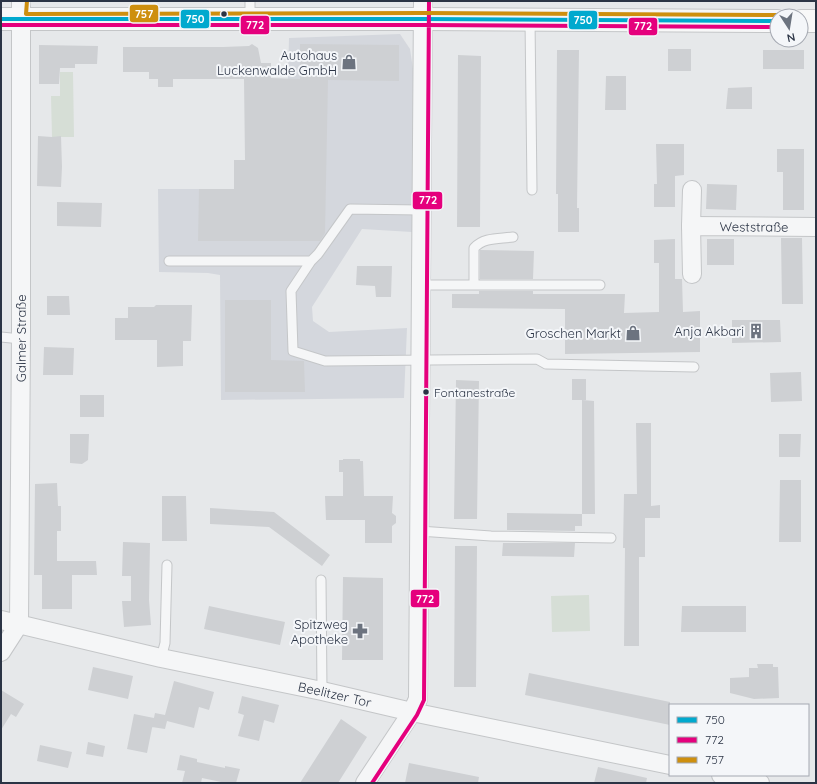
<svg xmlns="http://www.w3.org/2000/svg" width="817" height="784" font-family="Quicksand,sans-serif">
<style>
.built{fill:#d4d7dd}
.green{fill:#d6ded6}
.building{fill:#ced0d3}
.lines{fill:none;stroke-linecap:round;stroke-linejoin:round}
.lane-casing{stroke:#c4c6c8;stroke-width:11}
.street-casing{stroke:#c4c6c8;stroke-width:20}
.secondary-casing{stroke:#c4c6c8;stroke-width:24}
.lane{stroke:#f5f6f7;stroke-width:9}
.street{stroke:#f5f6f7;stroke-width:18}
.secondary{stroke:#f8f8f8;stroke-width:22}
.bus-1-casing{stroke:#f4f6f9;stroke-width:7}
.bus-2-casing{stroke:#f4f6f9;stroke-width:7}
.bus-3-casing{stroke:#f4f6f9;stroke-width:7}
.bus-1{stroke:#00a9ce;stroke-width:4}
.bus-2{stroke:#e5007d;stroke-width:4}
.bus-3{stroke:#ce8f0e;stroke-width:4}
.bus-dot{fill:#2b3445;stroke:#f4f6f9;stroke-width:1.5}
.labels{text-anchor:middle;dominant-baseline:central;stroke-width:4;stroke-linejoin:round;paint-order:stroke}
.bus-label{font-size:12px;fill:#2b3445;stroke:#f4f6f9;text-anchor:start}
.poi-label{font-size:13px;fill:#2b3445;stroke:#f4f6f9;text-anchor:end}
.street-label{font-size:13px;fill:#2b3445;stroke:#f4f6f9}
.line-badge{stroke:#f4f6f9;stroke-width:1.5}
.badge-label{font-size:11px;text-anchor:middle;font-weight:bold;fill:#fff}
</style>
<rect width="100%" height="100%" fill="#e6e8ea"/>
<path class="built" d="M400 34 410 49 413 69 412 232 362 229 312 307 313 321 329 332 407 328 404 398 221 400 220 275 208 273 159 272 158 189H234V160H245V98L288 79 289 38Z"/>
<path class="green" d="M60 72H73L74 137H52L51 96H60Z
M589 595 590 631 552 632 551 596Z"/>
<path class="building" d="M252 44 258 48 261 63H271V78L300 79V44L399 45V81L328 80 325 233 320 241H198L199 189H234V160H245L244 79H173V87H158V79H149V72H123V47H223L249 46Z
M39 45 98 46 97 64H75V68H60L59 84H39Z
M668 49H691V71H668Z
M557 50H579L577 208H579V232H558V194H556Z
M763 50H804V69H763Z
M458 55 481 56 480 227H457Z
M606 76H626V110H605Z
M752 87V109H726L728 88Z
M38 136 52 137 61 136 62 167 61 187 37 186Z
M656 144H684V175L675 176V207H654V184H657Z
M777 149H804V210H783V172H777Z
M707 184 737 185 736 210 706 209Z
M57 202 102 203 101 227 57 226Z
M781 238H802L803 304H782Z
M675 239V279H682L683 312 700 311V352L565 354V309L452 308V294H479V291H533V294H625L624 313 659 312V263H654V240Z
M707 239H734V265H707Z
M480 250 534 251 533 279H480Z
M357 266H392L391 297H376L375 286 356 285Z
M47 296H69L70 315H47Z
M225 300H271V360L304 361 305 392H225Z
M156 305H192L191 341H183V366L157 367V340H115V318H128V307H154Z
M732 320H780L781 342 732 343Z
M44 347 74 348 73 375H43Z
M801 372 802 401 771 402 770 373Z
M572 379H586V400H582L594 401 595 514H582V400H572Z
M456 380 479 381 477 519H454Z
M80 395H104V417H80Z
M636 423H651V506L660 505V518H645V557H639V646H624L625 548H623L624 494H637Z
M70 434H89L88 460 82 464 70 463Z
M779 434H801L800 457H779Z
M343 459H360V461H363L364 496H393L392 513 396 516V523L392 526V543H365V520H326L325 496H343V472H339V460H343Z
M780 480H801V542H779Z
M57 483 58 506H61V531H57V561H96L97 575H72V609H42V575H34L35 484Z
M162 496H186L187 541H162Z
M210 508 274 512 330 555 322 566 269 527 210 524Z
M507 513 582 514V526H575V531L507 530Z
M123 542 150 543 149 600 151 625 124 627 122 601H131V576H122Z
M503 543H575L574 557 502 556Z
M455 546H477L476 687H454Z
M343 577 383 578V660H342Z
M209 606 285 622 280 645 204 629Z
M682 606H746V632H681Z
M757 664H773V667H778L779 698 754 699 730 693V678L749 677V668H758Z
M93 667 133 676 128 699 88 690Z
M529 673 670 702V725L525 695Z
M174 681 214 692 209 710 199 707 194 728 167 721 165 729 152 727 155 713 165 715Z
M1 690 24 704 16 717 11 714 1 730Z
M242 696 279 705 274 723 264 720 259 741 238 736 244 715 238 713Z
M134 714 154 718 147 753 127 749Z
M341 719 367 737 338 783H300Z
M88 742 105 746 103 757 86 754Z
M40 745 72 752 68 768 37 761Z
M180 755 197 759V762L225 768V766L240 769 236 783H226L202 778 201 783H182L185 771 177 770Z
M409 763 479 777 478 783H405Z
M598 767 647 778 646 783H594Z"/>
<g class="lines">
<g class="lane-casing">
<path id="lane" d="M250 1V19
M530 20 532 190
M421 210 350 209 318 254 311 261 291 291 293 351 325 361 537 359 546 364 694 367
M169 261H311
M421 285H600
M474 285V248C484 237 499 239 513 237
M1 337 21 339
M419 531 491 536 611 538
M321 580 322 691
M161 658 165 643 167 565"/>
</g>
<g class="street-casing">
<g id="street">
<path d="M691 226 692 190"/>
<path id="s1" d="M692 274 691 226 816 227"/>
<path id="s2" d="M1 620 161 658 322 691 412 712 670 765"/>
<path id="s3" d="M1 652 19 624 21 332V1"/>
<path d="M721 775 760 783"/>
<path d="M365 783 412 712 418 699 423 1"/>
</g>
</g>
<g class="secondary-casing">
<path id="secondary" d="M1 19H423L777 21
M801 21H816"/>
</g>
<use href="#lane" class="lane"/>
<use href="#street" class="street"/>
<use href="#secondary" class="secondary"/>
<g class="bus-1-casing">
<path id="bus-1" d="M1 19H423L777 21"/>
</g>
<g class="bus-2-casing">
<path id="bus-2" d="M1 25H423L777 27
M372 783 417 715 424 700 429 1"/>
</g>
<g class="bus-3-casing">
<path id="bus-3" d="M27 1 26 14 423 13 777 15"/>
</g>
<use href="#bus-1" class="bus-1"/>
<use href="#bus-2" class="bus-2"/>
<use href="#bus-3" class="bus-3"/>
</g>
<defs>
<g id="shop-bare" transform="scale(1.2)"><path d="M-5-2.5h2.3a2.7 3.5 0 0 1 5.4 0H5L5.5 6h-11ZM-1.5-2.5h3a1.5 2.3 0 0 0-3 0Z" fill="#6c737f" stroke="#f4f6f9" stroke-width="2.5" paint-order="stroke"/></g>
<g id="building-bare" transform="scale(1.2)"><path d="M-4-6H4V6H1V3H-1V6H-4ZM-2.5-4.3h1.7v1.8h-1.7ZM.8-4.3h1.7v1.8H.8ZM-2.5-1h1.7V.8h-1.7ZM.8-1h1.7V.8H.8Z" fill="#6c737f" stroke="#f4f6f9" stroke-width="2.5" paint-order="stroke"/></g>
<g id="pharmacy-bare" transform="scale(1.2)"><path d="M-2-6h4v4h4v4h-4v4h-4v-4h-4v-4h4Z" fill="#6c737f" stroke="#f4f6f9" stroke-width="2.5" paint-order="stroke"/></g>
</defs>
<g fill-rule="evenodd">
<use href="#shop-bare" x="349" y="62"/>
<use href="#building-bare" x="756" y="331"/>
<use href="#shop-bare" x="633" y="333"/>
<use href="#pharmacy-bare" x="360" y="631"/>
</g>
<g class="bus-dot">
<circle cx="224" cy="14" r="3.5"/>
<circle cx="426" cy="392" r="3.5"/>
</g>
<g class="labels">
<g class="bus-label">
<text x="434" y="392">Fontanestraße</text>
</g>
<g class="poi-label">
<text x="337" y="55">Autohaus<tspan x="337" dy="15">Luckenwalde GmbH</tspan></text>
<text x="744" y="331">Anja Akbari</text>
<text x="621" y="333">Groschen Markt</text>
<text x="348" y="624">Spitzweg<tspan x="348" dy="15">Apotheke</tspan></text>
</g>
<g class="street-label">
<text stroke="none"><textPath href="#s1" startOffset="111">Weststraße</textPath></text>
<text stroke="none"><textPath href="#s3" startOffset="319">Galmer Straße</textPath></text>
<text stroke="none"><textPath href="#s2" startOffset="342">Beelitzer Tor</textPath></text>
</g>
</g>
<g class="line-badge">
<rect x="129" y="4" width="30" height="19" rx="4" fill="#ce8f0e"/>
<rect x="180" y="9" width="30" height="20" rx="4" fill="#00a9ce"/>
<rect x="568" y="10" width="30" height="20" rx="4" fill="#00a9ce"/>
<rect x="240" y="15" width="30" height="20" rx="4" fill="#e5007d"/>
<rect x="628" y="17" width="30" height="19" rx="4" fill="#e5007d"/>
<rect x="412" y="191" width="31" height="19" rx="4" fill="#e5007d"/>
<rect x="410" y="589" width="30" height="19" rx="4" fill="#e5007d"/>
</g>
<g class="badge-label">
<text x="144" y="18">757</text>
<text x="195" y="23">750</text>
<text x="583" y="24">750</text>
<text x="255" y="29">772</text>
<text x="643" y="30">772</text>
<text x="428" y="204">772</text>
<text x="425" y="603">772</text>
</g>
<rect width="817" height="784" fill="none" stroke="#2b3445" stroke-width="4"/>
<rect x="669" y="704" width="140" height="72" fill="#f4f6f9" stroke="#a4a8b1"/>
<rect x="677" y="717" width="20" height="6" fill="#00a9ce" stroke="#a4a8b1"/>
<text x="705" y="724" font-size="12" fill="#2b3445">750</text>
<rect x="677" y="737" width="20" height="6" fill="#e5007d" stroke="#a4a8b1"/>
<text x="705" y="744" font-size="12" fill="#2b3445">772</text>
<rect x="677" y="757" width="20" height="6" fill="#ce8f0e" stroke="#a4a8b1"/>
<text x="705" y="764" font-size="12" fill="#2b3445">757</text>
<g transform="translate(789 28) rotate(168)"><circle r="19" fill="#f4f6f9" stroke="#a4a8b1"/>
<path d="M0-3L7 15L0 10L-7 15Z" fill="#6c737f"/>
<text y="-6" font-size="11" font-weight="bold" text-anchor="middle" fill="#2b3445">N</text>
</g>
</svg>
